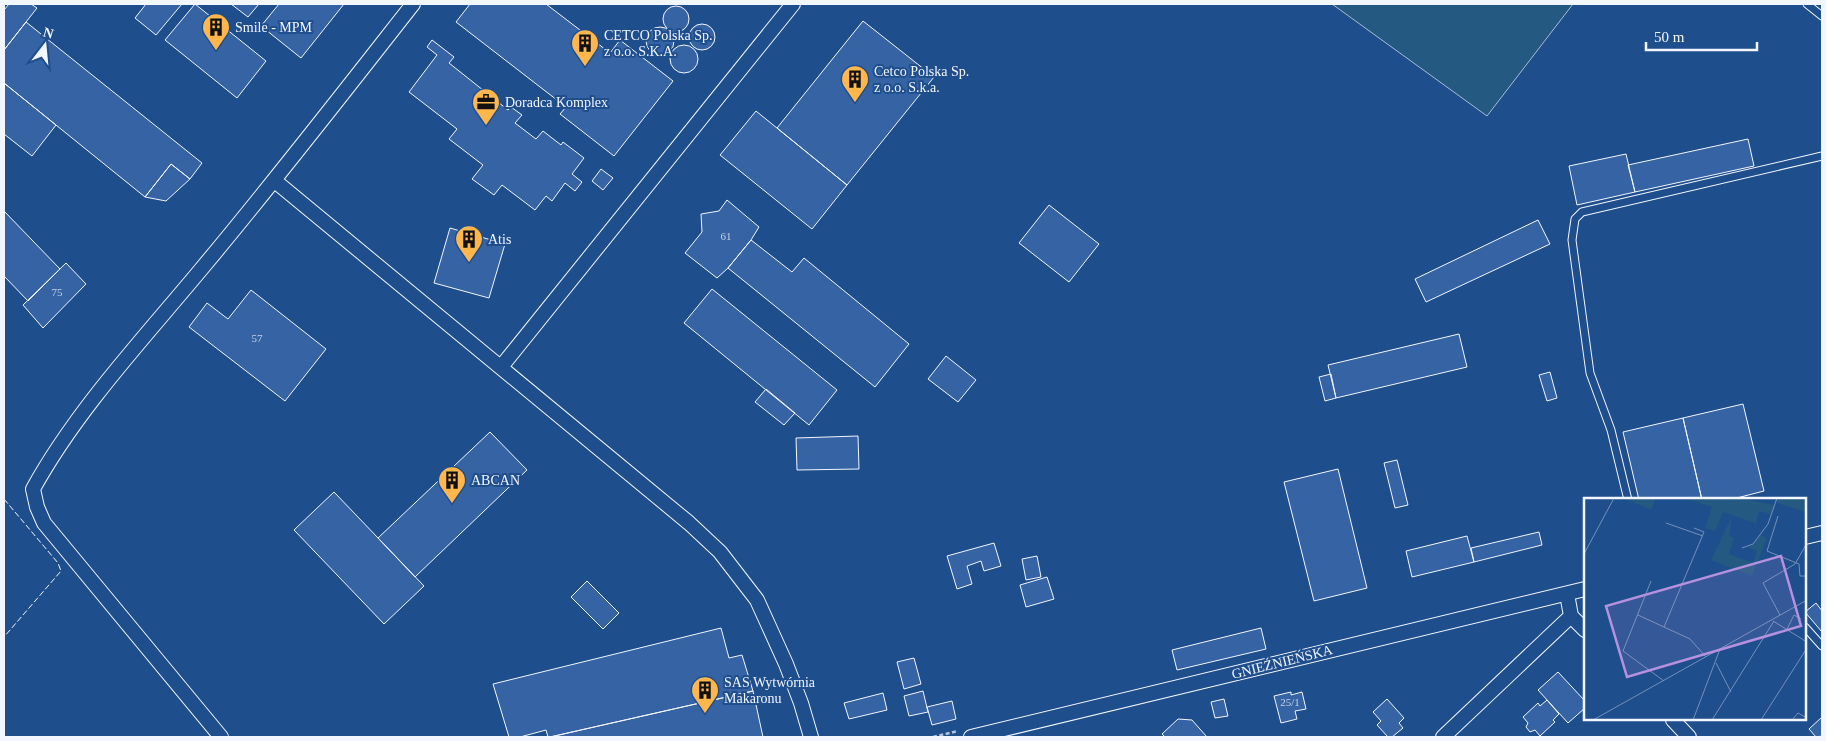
<svg xmlns="http://www.w3.org/2000/svg" width="1826" height="741" font-family="Georgia,serif">
<style>
.green{fill:#245a82;stroke:#a8bbd7}
.building{fill:#3563a3;stroke:#f2f6ff}
.lines{fill:none;stroke-linecap:round;stroke-linejoin:round}
.lane-casing{stroke:#f2f6ff;stroke-width:9}
.street-casing{stroke:#f2f6ff;stroke-width:16}
.path{stroke:#b3c4dc;stroke-width:2.5;stroke-dasharray:4 2.5;stroke-linecap:butt}
.lane{stroke:#1f4e8c;stroke-width:7}
.street{stroke:#1f4e8c;stroke-width:14}
.fence{stroke:#f2f6ff;stroke-width:1;stroke-dasharray:6 2.5;stroke-linecap:butt}
.labels{text-anchor:middle;dominant-baseline:central;stroke-width:4;stroke-linejoin:round;paint-order:stroke}
.number-label{font-size:11px;fill:#c3d1e8}
.poi-label{font-size:14px;fill:#f2f6ff;stroke:#1f4e8c;text-anchor:start}
.street-label{font-size:14px;fill:#f2f6ff;stroke:#1f4e8c}
.inset-road{fill:none;stroke:#7391ba;stroke-width:1}
.view{fill:#b691df;fill-opacity:0.15;stroke:#b691df;stroke-width:2.5}
.inset-edge{fill:none;stroke:#f2f6ff;stroke-width:2.5}
</style>
<rect width="100%" height="100%" fill="#1f4e8c"/>
<path class="green" d="M1332 4H1573L1487 116Z"/>
<path class="building" d="M9 4H31L37 8 4 50V10Z
M146 4H182L156 35 135 18Z
M195 4 266 61 237 98 165 40Z
M231 4H259L248 17Z
M279 4H344L301 58 261 26Z
M470 4H546L610 53 620 40 673 81 614 156 560 114 566 107 456 22Z
M663 19a13 13 0 1 1 26 0a13 13 0 1 1-26 0Z
M863 21 934 77 847 185 777 128Z
M26 22 202 163 190 179 171 164 145 197 4 83V50Z
M689 37a13 13 0 1 1 26 0a13 13 0 1 1-26 0Z
M646 41a14 14 0 1 1 28 0a14 14 0 1 1-28 0Z
M432 40 454 57 449 63 508 110 511 107 522 115 515 123 536 139 543 131 561 145 563 142 584 158 572 174 582 182 575 191 565 183 552 201 546 196 535 210 502 185 494 195 472 179 483 165 449 139 457 129 409 92 437 55 427 47Z
M670 59a14 14 0 1 1 28 0a14 14 0 1 1-28 0Z
M4 83 56 125 32 156 4 134Z
M756 111 847 185 812 229 720 155Z
M1748 139 1754 166 1635 192 1628 165Z
M1626 154 1635 192 1577 205 1569 166Z
M171 164 190 179 166 201 145 197Z
M601 169 613 178 603 190 592 181Z
M727 200 759 227 751 240 728 268 717 278 685 253 702 232 701 214 719 211Z
M1049 205 1099 244 1069 282 1019 243Z
M4 211 60 269 28 301 4 276Z
M1538 220 1550 244 1426 302 1415 279Z
M450 228 505 244 489 298 434 283Z
M751 240 792 272 804 258 909 344 875 387 728 268Z
M66 263 86 284 43 328 23 305Z
M712 289 837 390 809 425 684 323Z
M251 290 326 349 285 401 189 327 207 303 228 319Z
M1459 334 1467 367 1336 398 1328 365Z
M946 356 976 380 958 402 928 379Z
M1550 372 1557 398 1547 401 1539 375Z
M1331 374 1336 398 1325 401 1319 377Z
M766 389 795 413 784 425 755 402Z
M1743 404 1764 491 1729 500H1702L1683 418Z
M1683 418 1702 500H1639L1623 432Z
M490 432 527 470 415 577 378 538Z
M858 436 859 469 797 470 796 438Z
M1397 460 1408 505 1395 508 1384 463Z
M1338 469 1367 588 1314 601 1284 482Z
M334 492 424 586 384 624 294 530Z
M1539 532 1542 545 1474 562 1471 548Z
M1467 536 1474 562 1412 577 1406 551Z
M994 543 1001 566 984 571 981 561 967 566 972 584 957 589 947 556Z
M1037 556 1041 577 1026 580 1022 559Z
M1047 577 1054 599 1026 607 1020 585Z
M587 581 619 613 603 629 571 597Z
M1816 603 1822 611V632L1805 612Z
M721 628 729 658 742 655 753 691 550 737H548L546 730 520 737H509L493 684Z
M1261 628 1266 649 1177 670 1172 650Z
M914 658 921 684 904 689 897 662Z
M1558 672 1585 701V708L1568 723 1538 690Z
M753 691 763 737H550Z
M923 691 928 712 909 716 904 696Z
M1291 692V695L1302 692 1306 709 1295 711 1297 719 1281 723 1274 696Z
M883 693 887 710 849 719 844 703Z
M1224 699 1228 716 1215 718 1211 702Z
M1387 699 1404 718 1399 723 1403 728 1392 737H1388L1377 725 1381 721 1373 712Z
M1547 700 1559 714 1553 720 1555 722 1540 736 1535 730 1530 732 1526 727 1528 723 1523 717 1538 703 1540 706Z
M952 701 956 719 932 725 927 707Z
M1822 717V736L1816 737 1809 729Z
M1178 719 1192 720 1207 737H1165L1162 734Z"/>
<g class="lines">
<g class="lane-casing">
<path id="lane" d="M1807 4 1822 16
M1628 500 1611 430 1590 373 1572 240 1575 219 1582 212 1822 156
M1805 627 1822 646"/>
</g>
<g class="street-casing">
<path id="street" d="M275 181 689 523 720 552 757 600 786 664 801 703 811 737
M501 367 793 4
M1805 537 1822 533
M1567 594 1571 616 1585 630
M1673 720 1689 737
M221 737 44 523 37 507 33 489C77 409 145 337 203 267 275 181 344 92 413 4
M971 737 1585 589
M1443 737 1571 616"/>
</g>
<path class="path" d="M933 737 958 731"/>
<use href="#lane" class="lane"/>
<use href="#street" class="street"/>
<path class="fence" d="M4 499 58 563 61 571 4 637"/>
</g>
<defs>
<g id="building-pin" transform="scale(1.4375)"><path d="M0 17L-7.5 6A9.5 9.5 0 1 1 7.5 6Z" fill="#ffb74d" stroke="#1f4e8c"/><path d="M-4-6H4V6H1V3H-1V6H-4ZM-2.5-4.3h1.7v1.8h-1.7ZM.8-4.3h1.7v1.8H.8ZM-2.5-1h1.7V.8h-1.7ZM.8-1h1.7V.8H.8Z" fill="#111"/></g>
<g id="office-pin" transform="scale(1.4375)"><path d="M0 17L-7.5 6A9.5 9.5 0 1 1 7.5 6Z" fill="#ffb74d" stroke="#1f4e8c"/><path d="M-6-3h4V-5.5h4V-3h4V5H-6ZM-1-4.5V-3h2v-1.5ZM-6 0V1H6V0Z" fill="#111"/></g>
</defs>
<g fill-rule="evenodd">
<use href="#building-pin" x="216" y="27"/>
<use href="#building-pin" x="585" y="43"/>
<use href="#building-pin" x="855" y="79"/>
<use href="#office-pin" x="486" y="102"/>
<use href="#building-pin" x="469" y="239"/>
<use href="#building-pin" x="452" y="480"/>
<use href="#building-pin" x="705" y="690"/>
</g>
<g class="labels">
<g class="number-label">
<text x="726" y="236">61</text>
<text x="57" y="292">75</text>
<text x="257" y="338">57</text>
<text x="1290" y="702">25/1</text>
</g>
<g class="poi-label">
<text x="235" y="27">Smile - MPM</text>
<text x="604" y="35">CETCO Polska Sp.<tspan x="604" dy="16">z o.o. S.K.A.</tspan></text>
<text x="874" y="71">Cetco Polska Sp.<tspan x="874" dy="16">z o.o. S.k.a.</tspan></text>
<text x="505" y="102">Doradca Komplex</text>
<text x="488" y="239">Atis</text>
<text x="471" y="480">ABCAN</text>
<text x="724" y="682">SAS Wytwórnia<tspan x="724" dy="16">Makaronu</tspan></text>
</g>
<g class="street-label">
<text transform="translate(1282 662) rotate(-14)">GNIEŹNIEŃSKA</text>
</g>
</g>
<g transform="translate(1584 498)">
<rect width="222" height="222" fill="#1f4e8c"/>
<path d="M40 0H72L67 12ZM100 0H155L190 7 187 16 175 13 172 25 139 14 131 33 121 30 128 9ZM194 0H222V14L193 5ZM148 18 145 38 150 40 145 56 169 65 173 53 165 50 177 37 183 40 168 78 127 62Z" fill="#245a82"/>
<path class="inset-road" d="M194 18 183 53 215 66 216 78H223M82 25 119 38M158 50 169 46 184 26 193 0M0 56 30 0M67 83 39 153 80 183M54 117 106 141 122 159M196 117 179 85 211 66 223 45M189 123 223 144M80 129 120 34 110 30M203 131 210 117 217 121M132 165 147 194M9 222 223 102M109 222 136 151M128 222 190 123M177 222 223 150M208 222 214 215 223 220"/>
<path class="view" d="M197 58 217 128 43 179 22 108Z"/>
<rect width="222" height="222" class="inset-edge"/>
</g>
<rect width="1826" height="741" fill="none" stroke="#f2f6ff" stroke-width="10"/>
<g transform="translate(45 45) rotate(16)" stroke="#1f4e8c" stroke-width="4" paint-order="stroke">
<path d="M0-4L9 19L0 12L-9 19Z" fill="#f2f6ff"/>
<text y="-8" font-size="14" font-weight="bold" text-anchor="middle" fill="#f2f6ff">N</text>
</g>
<path d="M1646 42v8h111v-8" fill="none" stroke="#f2f6ff" stroke-width="2.5"/>
<text x="1654" y="42" font-size="15" fill="#f2f6ff" stroke="#1f4e8c" stroke-width="4" paint-order="stroke">50 m</text>
</svg>
